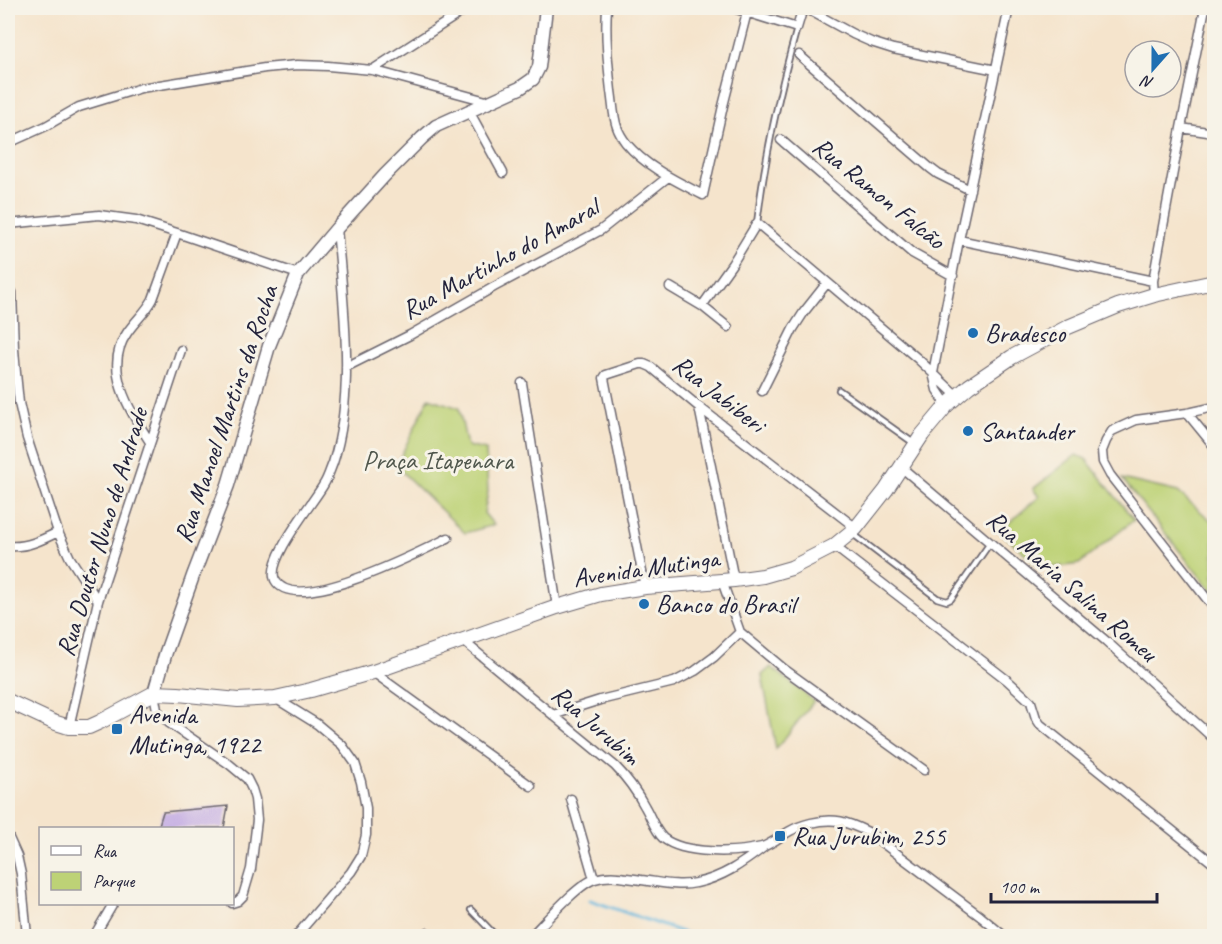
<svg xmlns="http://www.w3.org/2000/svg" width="1222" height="944" font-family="Caveat,sans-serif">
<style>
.green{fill:#bdd276;stroke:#707a58;stroke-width:1.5}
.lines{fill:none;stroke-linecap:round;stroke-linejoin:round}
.stream{stroke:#5fb4db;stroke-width:3}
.building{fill:#c3abe3}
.lane-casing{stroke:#6c666e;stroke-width:8}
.street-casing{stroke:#6c666e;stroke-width:11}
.secondary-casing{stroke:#6c666e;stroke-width:15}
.primary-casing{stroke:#6c666e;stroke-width:16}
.lane{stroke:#fff;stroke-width:4.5}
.street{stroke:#fff;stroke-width:8}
.secondary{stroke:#fff;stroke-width:12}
.primary{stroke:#fff;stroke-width:14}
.poi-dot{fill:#1f6fb2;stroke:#f7f3e8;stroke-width:2}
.labels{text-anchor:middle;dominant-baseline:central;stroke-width:6;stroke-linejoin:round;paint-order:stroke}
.street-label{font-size:26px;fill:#22223b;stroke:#f7f3e8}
.poi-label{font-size:26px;fill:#22223b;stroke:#f7f3e8;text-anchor:start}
.park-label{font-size:26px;fill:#50574d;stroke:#f7f3e8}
</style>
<rect width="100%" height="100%" fill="#f7f3e8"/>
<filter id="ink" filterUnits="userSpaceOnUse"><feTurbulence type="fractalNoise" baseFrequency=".0167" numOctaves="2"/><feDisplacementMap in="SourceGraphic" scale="12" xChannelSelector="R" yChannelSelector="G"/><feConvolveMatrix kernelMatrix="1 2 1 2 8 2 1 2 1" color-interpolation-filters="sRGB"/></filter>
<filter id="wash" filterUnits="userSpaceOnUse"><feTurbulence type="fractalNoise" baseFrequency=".008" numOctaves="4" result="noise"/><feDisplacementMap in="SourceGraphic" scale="24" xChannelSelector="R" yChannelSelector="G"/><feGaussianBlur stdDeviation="1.35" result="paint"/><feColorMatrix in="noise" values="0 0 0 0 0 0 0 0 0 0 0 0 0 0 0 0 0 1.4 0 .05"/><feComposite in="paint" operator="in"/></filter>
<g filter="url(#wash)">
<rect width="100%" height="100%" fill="#f5e4cc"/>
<path class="green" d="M429 398 459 408 467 446 486 450 488 492 484 513 494 525 465 533 396 466Z
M1076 455 1086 459 1134 520 1079 564 1065 566 1053 567 1037 564 999 531 1039 497 1033 489Z
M1122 479 1178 492 1214 523V594Z
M771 667 814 701 776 749 762 675Z"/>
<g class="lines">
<path class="stream" d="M590 900 693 936"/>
</g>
<g id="blocks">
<path class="building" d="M228 806 224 828H158L163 812Z"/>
</g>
</g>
<g filter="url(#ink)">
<use href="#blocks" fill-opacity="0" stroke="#6c666e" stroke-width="1.5"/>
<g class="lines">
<g class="lane-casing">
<path id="lane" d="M757 223C765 157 779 92 797 28
M839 390 915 444
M853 534 937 598 947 601 951 599 990 543
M471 910 496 936
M427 931 433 936"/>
</g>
<g class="street-casing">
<path id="street" d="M607 8C605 36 608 63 611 91 613 103 613 116 617 127 619 133 623 139 626 143 646 167 676 181 703 195L723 106 747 12 750 8
M733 8 797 28 803 8
M805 8 853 34 871 42 893 49 996 70
M799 55 930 168 938 174 970 190
M372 70 468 8
M469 111 503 173
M1181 128 1214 133
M781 140 912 253 953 276
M8 141 15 140 46 126 79 107 141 88 265 68 297 65 328 66 372 70 490 102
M8 224 99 215 136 220 177 233 298 274
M337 228C343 302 356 392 333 463 330 470 328 478 324 484 314 502 265 560 275 580 295 617 421 551 448 538
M959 240 1153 281
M670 287 702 306 728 327
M12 292 14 349 16 373 19 403 27 438 58 532 70 558 98 601
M1154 295 1153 281 1181 128 1205 8
M702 306 732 264 757 223 918 359 957 396
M346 367 410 335 494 287 601 230 668 177
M522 383 557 607
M762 391 793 329 804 312 827 283
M947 405 937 390 933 373 959 240 1009 8
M699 407 734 580
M1214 407 1187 413 1136 420 1112 431 1106 441 1102 451 1103 462 1110 475 1214 608
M1187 413 1214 446
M150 442C130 411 102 369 127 333 135 321 146 312 153 299L177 233
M901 467 1106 641 1214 739
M8 546C26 548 42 540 58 532
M834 546 1007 680 1031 702 1036 718 1040 724 1214 864
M722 581 740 632 784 669 924 770
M645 587 604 378 606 375 640 364H644L651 367 699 407 856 528
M462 640 615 766C628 779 637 792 645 807 651 817 655 831 663 838 684 855 737 853 762 847 771 844 781 836 790 831 797 827 803 825 811 823 835 817 847 822 868 832L980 916 1004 936
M373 672 531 786
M154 693 157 710 169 723 229 764 247 779 252 789 255 799 257 820 251 869 243 896 238 901 232 903
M275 698 317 724 342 745 355 763 361 782 366 808V835L361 856 351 872 296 936
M553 715 600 700 674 682 695 671 714 657 740 632
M69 727 98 601 181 350
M571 799 594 879
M8 836 17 856 21 874 27 936
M94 936 113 904
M531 936C545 922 578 884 595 879 610 874 627 878 641 880 659 882 678 887 696 883 722 878 743 863 764 847"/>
</g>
<g class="secondary-casing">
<path id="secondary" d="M154 693 166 652 193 576 228 485 269 346 298 274 337 228 385 175 422 138 436 126 520 88 533 79 539 67 546 8"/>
</g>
<g class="primary-casing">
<path id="primary" d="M8 701 53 722 69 727H89L100 722 154 693 178 694 238 700 275 698 311 690 373 672 557 607 601 594 645 587 734 580 763 576 791 568 834 546 856 528 886 490 922 435 947 405 969 386 1012 357 1068 327 1118 306 1154 295 1214 282"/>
</g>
<use href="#lane" class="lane"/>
<use href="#street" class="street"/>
<use href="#secondary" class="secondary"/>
<use href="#primary" class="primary"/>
</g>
</g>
<g class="poi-dot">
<circle cx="973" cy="333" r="6"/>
<circle cx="968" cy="431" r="6"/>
<circle cx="644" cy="604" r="6"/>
<rect x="111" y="723" width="12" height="12" rx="3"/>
<rect x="774" y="830" width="12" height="12" rx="3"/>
</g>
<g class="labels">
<g class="street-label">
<text transform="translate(879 193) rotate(39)">Rua Ramon Falcão</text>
<text transform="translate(500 259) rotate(-29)">Rua Martinho do Amaral</text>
<text transform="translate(719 394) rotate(38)">Rua Jabiberi</text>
<text transform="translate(226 414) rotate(-71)">Rua Manoel Martins da Rocha</text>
<text transform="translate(102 532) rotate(-73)">Rua Doutor Nuno de Andrade</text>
<text transform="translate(646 568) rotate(-8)">Avenida Mutinga</text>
<text transform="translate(1072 586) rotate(41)">Rua Maria Salina Romeu</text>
<text transform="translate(596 725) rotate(41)">Rua Jurubim</text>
</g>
<g class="poi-label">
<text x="985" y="333">Bradesco</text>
<text x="980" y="431">Santander</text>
<text x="656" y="604">Banco do Brasil</text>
<text x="129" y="714">Avenida<tspan x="129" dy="30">Mutinga, 1922</tspan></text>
<text x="792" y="836">Rua Jurubim, 255</text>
</g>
<g class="park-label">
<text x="438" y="460">Praça Itapenara</text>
</g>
</g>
<rect width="1222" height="944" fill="none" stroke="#f7f3e8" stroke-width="30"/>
<rect x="39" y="827" width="195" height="78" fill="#f7f3e8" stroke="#a29fa3" stroke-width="1.5"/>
<rect x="51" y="846" width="30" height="9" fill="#ffffff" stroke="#a29fa3" stroke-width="1.5"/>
<text x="93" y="857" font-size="18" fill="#22223b">Rua</text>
<rect x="51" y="872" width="30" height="18" fill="#bdd276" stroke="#a29fa3" stroke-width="1.5"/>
<text x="93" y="887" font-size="18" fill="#22223b">Parque</text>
<g transform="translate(1153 69) rotate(201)"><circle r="28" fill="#f7f3e8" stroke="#a29fa3" stroke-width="1.5"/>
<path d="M0-4.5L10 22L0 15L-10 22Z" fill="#1f6fb2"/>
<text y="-9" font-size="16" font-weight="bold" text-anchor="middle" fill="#22223b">N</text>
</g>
<path d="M991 893v9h166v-9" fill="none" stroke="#22223b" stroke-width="3"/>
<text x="1000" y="893" font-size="18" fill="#22223b" stroke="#f7f3e8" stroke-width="4.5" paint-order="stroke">100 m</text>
</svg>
